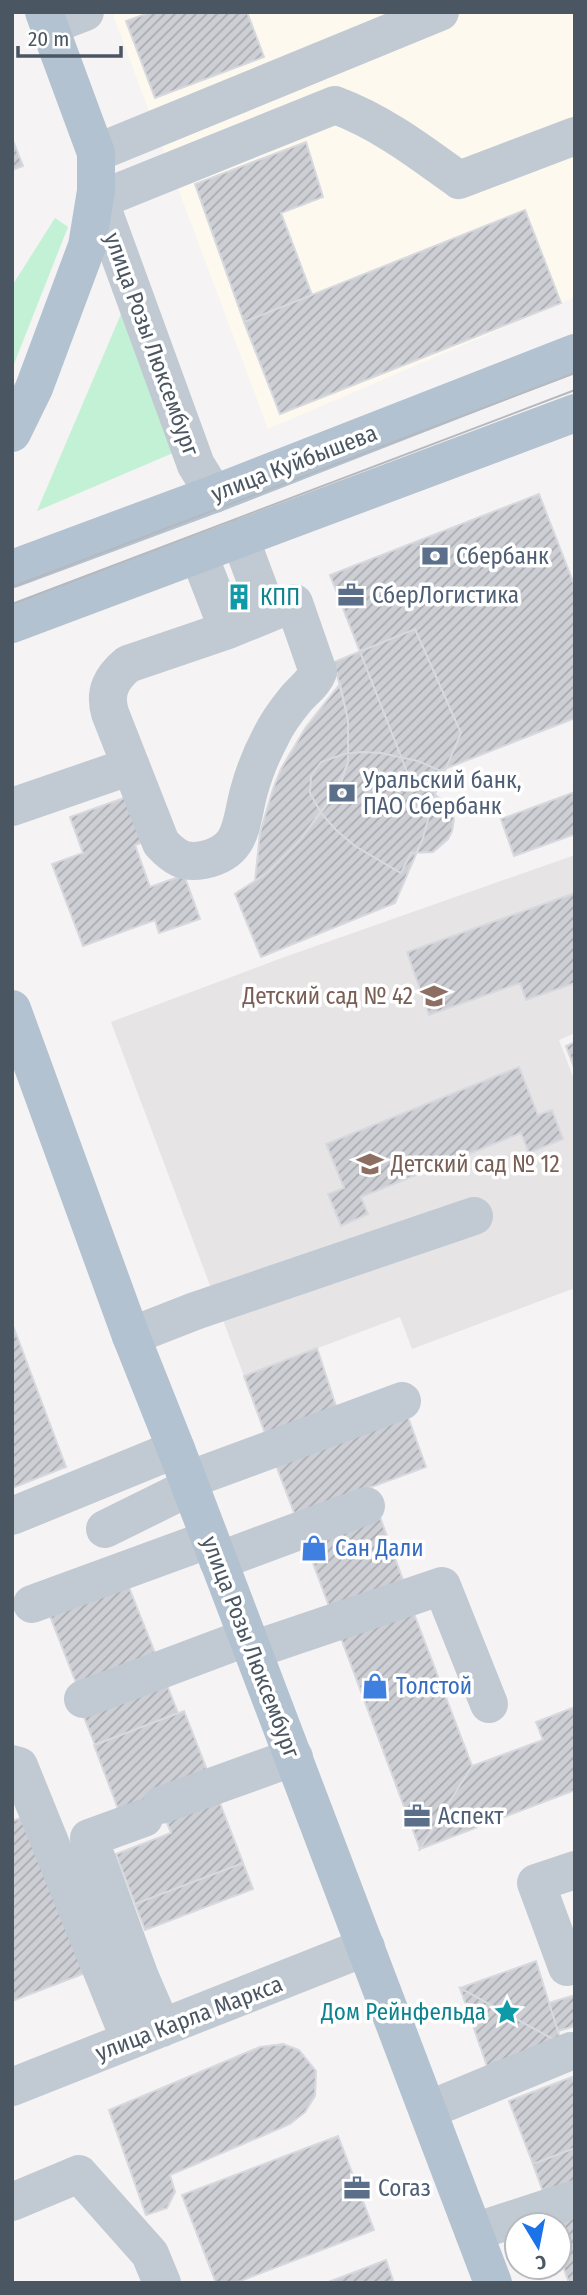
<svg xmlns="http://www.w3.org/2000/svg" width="587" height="2295" font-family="'Fira Sans Condensed',sans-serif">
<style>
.commercial{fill:#fdf9ef}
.education{fill:#e6e4e5}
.grass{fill:#c3f1d5}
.building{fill:url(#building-hatch);stroke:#d7d9de;stroke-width:2}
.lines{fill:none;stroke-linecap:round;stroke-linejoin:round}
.minor{stroke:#c1cad2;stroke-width:38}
.major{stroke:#b3c2d1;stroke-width:38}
.tram{stroke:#b5b8bd;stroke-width:2}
.labels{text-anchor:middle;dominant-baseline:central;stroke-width:7;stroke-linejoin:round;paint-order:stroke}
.street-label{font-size:23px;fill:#4a5661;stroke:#fff}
.service-label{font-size:23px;fill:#4e5e75;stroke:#fff;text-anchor:start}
.culture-label{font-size:23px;fill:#0d838f;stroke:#fff;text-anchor:start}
.education-label{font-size:23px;fill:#785e54;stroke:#fff;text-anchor:end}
.shop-label{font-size:23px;fill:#366cbe;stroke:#fff;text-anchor:start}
</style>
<defs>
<pattern id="building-hatch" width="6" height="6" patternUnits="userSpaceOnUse" patternTransform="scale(1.75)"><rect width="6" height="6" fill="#cdcfd5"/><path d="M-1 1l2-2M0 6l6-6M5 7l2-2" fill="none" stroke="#a8abb0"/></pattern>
</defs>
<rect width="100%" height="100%" fill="#f5f3f3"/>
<path class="commercial" d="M112 12H575V297L268 429Z"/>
<path class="education" d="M575 855V1033L559 1040 575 1082V1288L412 1349 400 1317 244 1376 111 1022 279 959Z"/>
<path class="grass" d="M55 218 68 227 12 369V286Z
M124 307 173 453 37 511Z"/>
<path class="building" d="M151 12H247L264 57 155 98 126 21Z
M12 138 23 166 12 170Z
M306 142 323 197 281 213 312 295 244 322 195 184Z
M525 210 561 303 280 414 244 322Z
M539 494 575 587V718L411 782 330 575Z
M415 629 461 733 435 794 423 838 395 903 261 957 235 894 267 873 300 840 341 783 348 763V720L334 662Z
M340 684 348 720V763L329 802 300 840 267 873 255 881 260 833 273 789 281 769 306 727Z
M362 752 381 753 418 761 443 772 434 794 450 806 454 819 452 831 448 839 433 852 411 853 401 873 355 846 336 830 321 813 310 793 311 776 321 762 344 754Z
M575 792V834L514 856 501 819Z
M135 794 151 839 135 845 150 887 184 875 200 919 159 933 155 920 83 946 52 864 83 853 70 817Z
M575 893V983L526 1000 520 983 429 1015 407 952Z
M575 1042V1070L566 1046Z
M519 1067 538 1115 552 1110 563 1139 529 1153 521 1133 361 1197 368 1214 341 1226 328 1194 344 1188 326 1144Z
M12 1323 66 1467 12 1488Z
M317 1348 337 1409 265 1433 244 1376Z
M408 1417 426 1467 295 1515 276 1465Z
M380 1517 407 1591 333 1617 306 1544Z
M128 1585 159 1663 80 1693 50 1616Z
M410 1603 472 1766 420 1849 338 1630Z
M163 1675 178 1713 95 1745 80 1707Z
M575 1707V1790L420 1849 472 1766 543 1740 536 1722Z
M184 1711 211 1780 120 1814 94 1745Z
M216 1793 243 1863 135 1904 116 1854 171 1833 163 1813Z
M29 1815 88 1972 12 2001V1821Z
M243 1863 253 1889 145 1930 135 1904Z
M536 1961 549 2003 562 2044 460 1988Z
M460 1988 562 2044 488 2069Z
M575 1995V2026L558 2031 549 2003Z
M283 2044 299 2050 316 2071 315 2096 305 2112 290 2124 170 2175 175 2192 167 2208 146 2215 109 2110 260 2047Z
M572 2077 575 2084V2148L533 2164 509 2101Z
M338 2136 374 2230 235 2283H216L182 2195Z
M575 2148V2187L545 2197 533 2164Z
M575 2212V2283H569L559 2255V2225H548Z
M386 2260 394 2283H326Z"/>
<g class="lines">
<path class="minor" d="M49 26 85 12
M96 153 440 12
M96 191 196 465 214 494
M99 200 335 105C381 122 419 151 459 180L575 136
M240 538 268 613
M199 555 228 630
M294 603 318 672C314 683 303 690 295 700 286 711 277 723 271 736 262 753 254 772 249 791 240 823 244 852 203 860 184 864 174 857 161 843L110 713C104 692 111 678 128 664L228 630Z
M12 807 131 766
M131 1336 195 1311 474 1216
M188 1480 402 1401
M12 1516 176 1449
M105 1529 190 1487
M218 1561 366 1506
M32 1604 210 1539
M253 1650 442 1586 489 1704
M83 1699 248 1637
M12 1764 19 1766 130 2040
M161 1805 294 1757
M144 1818 89 1838 140 1977 162 2028
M567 1967 536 1883 575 1870
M12 2087 366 1947
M428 2110 571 2051
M12 2202 79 2174 150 2254 162 2283
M474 2232 575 2199"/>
<path class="major" d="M12 433 34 388 87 246 96 191V153L44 12
M12 569 214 494 575 353
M12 624 575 413
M12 1009 131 1336 176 1449 493 2283"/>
<path class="tram" d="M12 587 575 373
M12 604 575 390"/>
</g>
<defs>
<g id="bank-bare" transform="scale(2.1)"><path d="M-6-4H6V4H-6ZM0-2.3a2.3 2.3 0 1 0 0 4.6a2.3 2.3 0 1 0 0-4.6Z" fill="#5c6f8a" stroke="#fff" stroke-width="2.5" paint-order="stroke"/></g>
<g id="office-bare" transform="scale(2.1)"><path d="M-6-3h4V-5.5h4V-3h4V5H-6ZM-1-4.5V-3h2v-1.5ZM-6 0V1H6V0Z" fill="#5c6f8a" stroke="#fff" stroke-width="2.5" paint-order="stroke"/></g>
<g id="building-bare" transform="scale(2.1)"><path d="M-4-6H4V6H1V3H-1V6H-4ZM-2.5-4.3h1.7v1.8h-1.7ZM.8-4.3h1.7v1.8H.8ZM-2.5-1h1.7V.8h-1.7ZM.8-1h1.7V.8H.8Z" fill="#0f9aa8" stroke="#fff" stroke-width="2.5" paint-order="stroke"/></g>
<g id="school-bare" transform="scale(2.1)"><path d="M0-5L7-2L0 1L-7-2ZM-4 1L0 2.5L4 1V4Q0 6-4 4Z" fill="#8d6e63" stroke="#fff" stroke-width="2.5" paint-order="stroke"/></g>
<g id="shop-bare" transform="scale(2.1)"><path d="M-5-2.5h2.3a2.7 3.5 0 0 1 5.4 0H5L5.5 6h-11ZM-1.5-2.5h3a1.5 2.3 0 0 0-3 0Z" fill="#3f7fe0" stroke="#fff" stroke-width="2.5" paint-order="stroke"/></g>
<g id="sight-bare" transform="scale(2.1)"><path d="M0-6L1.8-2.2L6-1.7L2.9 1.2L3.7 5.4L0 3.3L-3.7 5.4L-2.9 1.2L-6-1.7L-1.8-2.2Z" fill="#0f9aa8" stroke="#fff" stroke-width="2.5" paint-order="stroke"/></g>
</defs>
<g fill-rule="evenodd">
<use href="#bank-bare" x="435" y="556"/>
<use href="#office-bare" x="351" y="595"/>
<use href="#building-bare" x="239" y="597"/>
<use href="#bank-bare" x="342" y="793"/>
<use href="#school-bare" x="434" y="996"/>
<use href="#school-bare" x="370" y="1164"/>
<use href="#shop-bare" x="314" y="1548"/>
<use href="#shop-bare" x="375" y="1686"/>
<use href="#office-bare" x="417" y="1816"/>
<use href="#sight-bare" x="507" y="2012"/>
<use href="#office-bare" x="357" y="2188"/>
</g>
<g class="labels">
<g class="street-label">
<text transform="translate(152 344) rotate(70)">улица Розы Люксембург</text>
<text transform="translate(294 463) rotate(-21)">улица Куйбышева</text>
<text transform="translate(251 1647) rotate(69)">улица Розы Люксембург</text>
<text transform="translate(189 2018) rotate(-21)">улица Карла Маркса</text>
</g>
<g class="service-label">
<text x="456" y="556">Сбербанк</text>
<text x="372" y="595">СберЛогистика</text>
<text x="363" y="780">Уральский банк,<tspan x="363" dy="26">ПАО Сбербанк</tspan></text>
<text x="438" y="1816">Аспект</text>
<text x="378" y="2188">Согаз</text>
</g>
<g class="culture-label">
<text x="260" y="597">КПП</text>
<text x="486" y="2012" text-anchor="end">Дом Рейнфельда</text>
</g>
<g class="education-label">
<text x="413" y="996">Детский сад № 42</text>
<text x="391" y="1164" text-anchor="start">Детский сад № 12</text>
</g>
<g class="shop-label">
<text x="335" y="1548">Сан Дали</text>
<text x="396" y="1686">Толстой</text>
</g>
</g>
<rect width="587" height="2295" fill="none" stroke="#4a5661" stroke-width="28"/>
<g transform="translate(538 2246) rotate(170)"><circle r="33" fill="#ffffff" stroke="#b7bbc0" stroke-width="2"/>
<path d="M0-5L12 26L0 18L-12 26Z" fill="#1a73e8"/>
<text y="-10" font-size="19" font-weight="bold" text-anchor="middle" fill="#4a5661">С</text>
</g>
<path d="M18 46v10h103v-10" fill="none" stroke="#4a5661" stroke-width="3.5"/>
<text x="28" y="46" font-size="21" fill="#4a5661" stroke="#ffffff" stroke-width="5" paint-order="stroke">20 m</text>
</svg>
